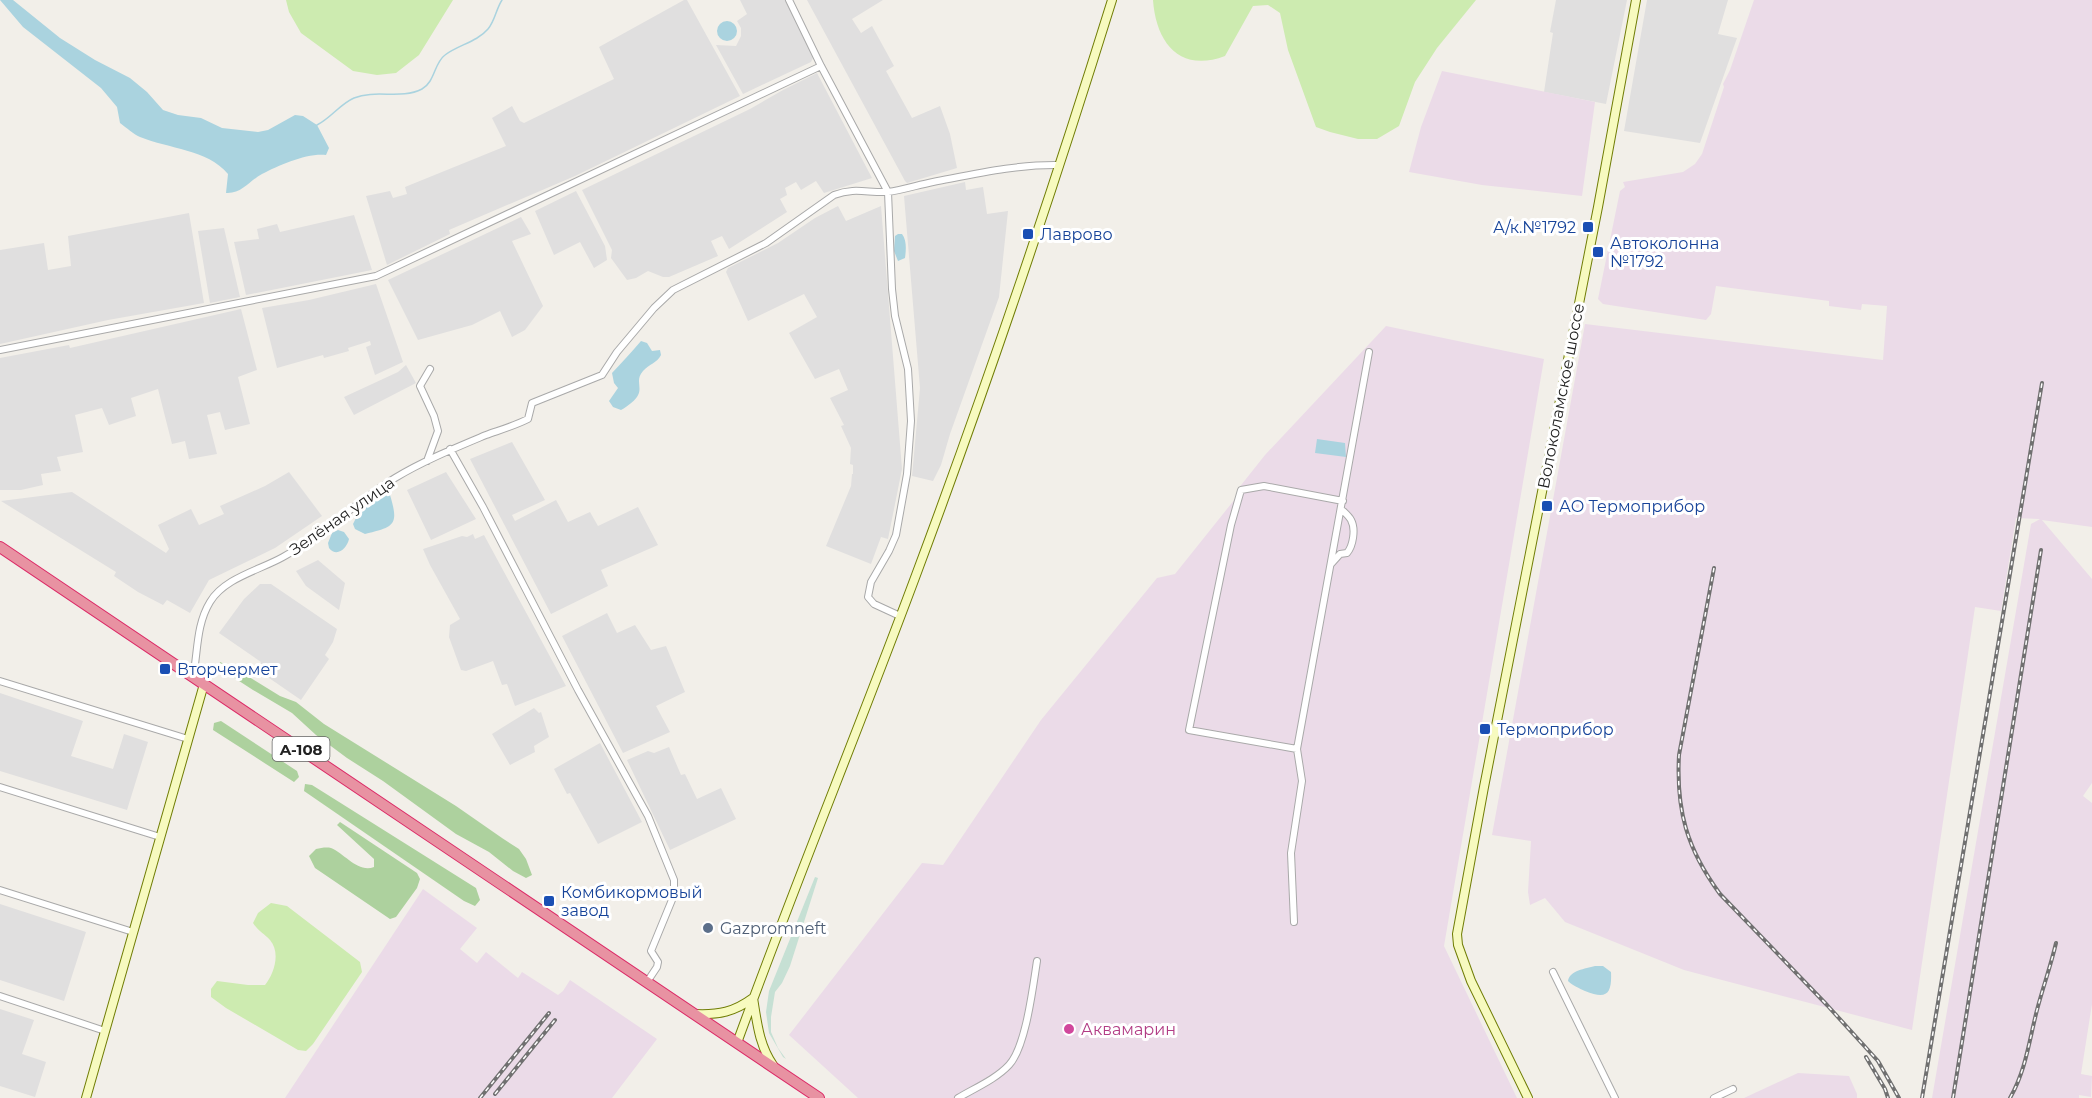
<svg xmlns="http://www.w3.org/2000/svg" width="2092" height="1098" font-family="Montserrat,sans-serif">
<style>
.residential{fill:#e0dfdf}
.industrial{fill:#ebdbe8}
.grass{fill:#cdebb0}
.forest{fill:#add19e}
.wetland{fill:#c6e0d4}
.water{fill:#aad3df}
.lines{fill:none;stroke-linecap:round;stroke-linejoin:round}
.stream{stroke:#aad3df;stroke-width:1.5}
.street-casing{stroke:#a9a9a9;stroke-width:8}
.secondary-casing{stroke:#707d05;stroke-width:10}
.highway-casing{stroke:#dc2a67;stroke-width:12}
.street{stroke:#fff;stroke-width:6}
.secondary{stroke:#f7fabf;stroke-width:8}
.highway{stroke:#e892a2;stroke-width:10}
.rail-casing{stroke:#707070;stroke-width:4}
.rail{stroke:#fff;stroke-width:1.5;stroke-dasharray:4.5;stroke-linecap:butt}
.transit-dot{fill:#1a4fb4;stroke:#fff;stroke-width:2}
.service-dot{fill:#5c6f8a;stroke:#fff;stroke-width:2}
.hotel-dot{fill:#d1479c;stroke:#fff;stroke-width:2}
.labels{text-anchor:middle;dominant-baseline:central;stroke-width:6;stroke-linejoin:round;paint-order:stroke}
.shield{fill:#fff;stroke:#646464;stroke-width:1.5}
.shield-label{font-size:15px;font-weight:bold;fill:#222}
.transit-label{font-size:16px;fill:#164399;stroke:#fff;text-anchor:start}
.street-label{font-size:16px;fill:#222;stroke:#fff}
.service-label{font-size:16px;fill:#4e5e75;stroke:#fff;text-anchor:start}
.hotel-label{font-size:16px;fill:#b23c85;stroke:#fff;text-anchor:start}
</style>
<rect width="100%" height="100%" fill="#f2efe9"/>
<path class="residential" d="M684 0H687L740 96 575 176 449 230 450 234 387 265 366 196 390 191 393 198 407 194 405 187 506 146 492 118 512 106 520 121 524 123 614 79 599 47Z
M740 0H785L813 58 811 62 743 94 716 45 736 46 741 36V28L737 21 747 14Z
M807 0H883L852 19 861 33 872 26 894 66 886 71 912 118 940 106 950 134 957 168 907 183 905 181Z
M1556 0H1627L1606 104 1544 92 1553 33 1550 32Z
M1647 0H1728L1718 34 1737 38 1700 143 1624 131Z
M817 73 872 178 824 193 816 181 801 190 796 182 785 188 787 195 780 199 787 212 729 249 722 236 711 241 718 256 669 277H663L648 271 636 278 627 280 611 258 612 250 582 190 750 109 783 90Z
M965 182 966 190 983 187 987 214 1008 211 999 297 950 434 941 465 933 481 912 476 920 388 904 196Z
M576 191 605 246 607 260 594 268 580 242 554 255 535 211Z
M838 206 846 221 881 206 902 469 888 539 881 537 871 564 826 546 851 486 852 474H853V465L850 464 851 448 841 426 844 425 830 398 848 390 839 369 815 379 789 333 817 317 804 294 748 321 726 272 728 268 778 243 815 218Z
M189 213 204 303 108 320 0 344V250L44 243 48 270 71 266 68 236Z
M354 215 372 270 246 295 234 242 259 239 257 229 277 224 280 232Z
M521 217 531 234 512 241 543 306 525 330 512 337 500 311 472 325 418 340 388 280Z
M224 228 240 297 210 303 198 231Z
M376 284 403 362 375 375 366 347 371 345 370 341 348 348 349 351 324 358 323 355 277 368 262 308 309 300Z
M241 309 257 370 238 377 250 424 225 430 220 412 207 415 217 454 189 459 185 441 172 444 158 389 131 398 136 416 109 425 102 408 75 415 83 452 57 457 61 471 41 474 43 485 21 490H0V358L69 345 70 348Z
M406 365 416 383 354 415 344 397 398 372Z
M512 442 545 500 512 515 515 521 556 500 568 522 590 512 598 526 638 507 658 545 601 570 608 586 551 614 470 459Z
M289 472 322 516 275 548 209 580 190 613 167 600 163 605 138 592 114 576 116 572 1 501 72 492 166 553 169 549 158 525 191 509 199 525 224 514 220 506 265 486Z
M446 472 476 519 431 540 407 490Z
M473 534 475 539 484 535 566 686 515 706 507 684 502 685 493 661 466 671 461 670 449 637 450 625 460 619 430 565 423 549 462 536 467 537Z
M318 560 345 583 339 610 306 586 296 571Z
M260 584H271L337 629 333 642 325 655 329 659 301 700 256 669 261 662 219 633 244 599Z
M607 613 617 633 635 625 651 650 666 646 685 692 656 706 670 732 623 753 562 636Z
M0 693 83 721 71 756 113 769 124 734 148 742 127 810 0 771Z
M534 708 539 713 541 712 549 737 534 746 535 752 510 765 492 734Z
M600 743 642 822 598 844 570 793 567 794 554 769Z
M669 747 681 775 685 774 697 799 721 788 736 819 670 850 627 760 648 751 654 753Z
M0 904 86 932 64 1001 0 980Z
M0 1009 34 1020 22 1054 46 1062 35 1097 0 1086Z"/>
<path class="industrial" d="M1754 0H2092V527L2042 520 2092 579V783L2083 796 2092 803V1004L2081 1074 2092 1076 2091 1097 2079 1095V1098H1932L2031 524 2040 519 2016 518 2001 611 1975 607 1912 1030 1684 970 1565 922 1545 898 1530 905 1528 892 1531 841 1492 835 1585 324 1883 360 1887 306 1862 304 1861 310 1829 306V301L1716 286 1711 314 1706 320 1603 304 1598 299 1620 191 1625 187 1623 182 1683 172 1695 164 1702 154 1724 87 1723 84 1730 70Z
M1442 71 1595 102 1582 196 1482 185 1409 172 1421 127Z
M1386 326 1544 359 1444 946 1517 1098H858L789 1035 922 863 943 865 1041 720 1157 578 1175 574 1235 499 1238 489 1265 455Z
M423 889 477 928 460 949 477 963 486 952 518 978 522 972 558 995 563 991 570 980 657 1039 612 1098H285Z
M1798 1073 1849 1076 1857 1094V1098H1744Z"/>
<path class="grass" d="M286 0H453L419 55 396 73 377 75 353 71 301 33 289 12Z
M1153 0H1476L1437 48 1415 82 1399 126 1377 139H1358L1330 132 1316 127 1288 50 1280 13 1268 5 1253 6 1225 56C1180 73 1156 43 1153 0Z
M271 903 287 906 360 962 362 972 313 1044 306 1051 298 1050 226 1008 211 997V989L217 981 248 985H265C274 974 281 953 270 940 264 933 259 932 253 923L258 913Z"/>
<path class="forest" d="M220 662 238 670 280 696 296 702 324 724 456 806 502 838 519 849 526 859 532 875 526 878 513 871 489 852 456 834 383 781 347 758 316 735 292 713 253 690 219 668Z
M221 721 297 771 299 777 294 782 213 730 214 723Z
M305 784 312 785 476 888 480 900 475 906 464 901 304 791Z
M340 822 417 873 420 879 417 888 396 917 390 919 315 868 309 856 316 849C321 848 326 847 331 848 345 854 358 873 374 867V859L337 825Z"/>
<path class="wetland" d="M815 877 818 878 790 966 782 983 775 992 771 1017V1032L778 1048 786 1059 783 1057 769 1033 766 1012 769 991Z"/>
<path class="water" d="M0 0H13L60 38 95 60 130 78 147 92 163 110 178 115 201 118 222 128 258 132 268 130 295 115 303 116 317 125 329 148 326 155C306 153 280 165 262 174 249 181 242 194 226 193L228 174C207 149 169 149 140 137 133 134 127 128 120 123L117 107 101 88 23 27Z
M717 31a10 10 0 1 1 20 0a10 10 0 1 1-20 0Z
M898 234H902C907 240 906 251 905 258L898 261 894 251 895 236Z
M641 341 647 343 652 351 660 350 661 355C657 363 649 364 643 371 631 385 653 391 621 410L613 407 609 401 618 388 614 383 612 373C622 362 632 352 641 341Z
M1317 439 1345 443 1346 457 1315 453Z
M386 493 390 495C399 525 395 527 365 534L355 529 353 524 360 510Z
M338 530 344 532 349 539C347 548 337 558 329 548L328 543 332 533Z
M1595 966H1603L1611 972C1612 994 1607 1000 1585 991 1579 988 1573 986 1568 981 1570 970 1585 969 1595 966Z"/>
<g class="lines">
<path class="stream" d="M317 125C331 118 340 104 354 98 376 89 401 100 422 89 435 82 434 63 445 55 458 45 477 42 488 29 495 21 496 9 502 0"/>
<g class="street-casing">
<path id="street" d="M789 0 821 66 888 192 892 289 895 316 908 369 911 421 907 474 896 535 889 551 871 582 868 597 874 604 900 616
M0 350 376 276 821 66
M450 449 483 507 578 690 648 816 674 880V895L651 951 658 962 657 967 647 982
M427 461 438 431 434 416 420 386 430 369
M1331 564 1340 554 1347 553C1353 546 1356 529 1351 520 1349 516 1344 512 1341 509
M193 677C198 652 196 625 210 602 224 578 260 570 283 557 323 535 356 502 395 478 423 461 455 448 486 435 500 430 514 426 528 419L532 403 602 375 617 352 654 308 673 290 766 243 834 195C855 187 867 193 888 192 903 190 918 185 933 182 975 174 1018 164 1060 165
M0 681 188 739
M1297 749 1369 352
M0 787 160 837
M0 890 133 932
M1294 922 1291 853 1302 781 1297 749 1189 730 1231 525 1241 490 1264 486 1343 501
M1553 972 1615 1098
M0 996 105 1031
M958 1098C975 1088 996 1079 1009 1065 1026 1047 1033 986 1037 961
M1714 1098 1733 1089"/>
</g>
<g class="secondary-casing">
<path id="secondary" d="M753 998C757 1022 759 1045 773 1065
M695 1014C719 1015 734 1012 753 998
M737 1043C794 886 858 731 916 575 987 385 1052 193 1112 0
M86 1098 204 684
M1528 1098 1471 981 1458 945 1457 934 1484 787 1598 207 1636 0"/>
</g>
<g class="highway-casing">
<path id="highway" d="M0 547 819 1098"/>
</g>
<use href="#street" class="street"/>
<use href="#secondary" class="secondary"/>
<use href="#highway" class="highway"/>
<g class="rail-casing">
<path id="rail" d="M1714 568 1679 755C1676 811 1687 849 1720 894L1827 1005 1878 1061 1899 1098
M1866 1057 1885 1089 1888 1098
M495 1094 555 1020
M480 1098 549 1013
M1922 1098 2042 383
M1953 1098 2041 550
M2010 1098C2026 1070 2029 1041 2037 1010 2043 987 2051 965 2056 943"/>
</g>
<use href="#rail" class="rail"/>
</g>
<g class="transit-dot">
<rect x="1582" y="221" width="12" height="12" rx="3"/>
<rect x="1022" y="228" width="12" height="12" rx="3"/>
<rect x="1592" y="246" width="12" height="12" rx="3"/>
<rect x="1541" y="500" width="12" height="12" rx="3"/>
<rect x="159" y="663" width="12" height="12" rx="3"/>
<rect x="1479" y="723" width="12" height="12" rx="3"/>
<rect x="543" y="895" width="12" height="12" rx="3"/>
</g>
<circle class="service-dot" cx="708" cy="928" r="6"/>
<circle class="hotel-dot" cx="1069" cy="1029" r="6"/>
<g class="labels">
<rect class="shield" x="272.5" y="737" width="57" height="24" rx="4.5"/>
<g class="shield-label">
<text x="301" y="749">А-108</text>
</g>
<g class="transit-label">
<text x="1576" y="227" text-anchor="end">А/к.№1792</text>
<text x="1040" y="234">Лаврово</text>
<text x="1610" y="243">Автоколонна<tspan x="1610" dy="18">№1792</tspan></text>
<text x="1559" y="506">АО Термоприбор</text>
<text x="177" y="669">Вторчермет</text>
<text x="1497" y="729">Термоприбор</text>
<text x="561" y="892">Комбикормовый<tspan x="561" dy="18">завод</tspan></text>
</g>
<g class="street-label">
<text transform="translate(1561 396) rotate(-79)">Волоколамское шоссе</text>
<text transform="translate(342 516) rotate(-35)">Зелёная улица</text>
</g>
<g class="service-label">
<text x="720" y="928">Gazpromneft</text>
</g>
<g class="hotel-label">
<text x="1081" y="1029">Аквамарин</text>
</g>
</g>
</svg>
